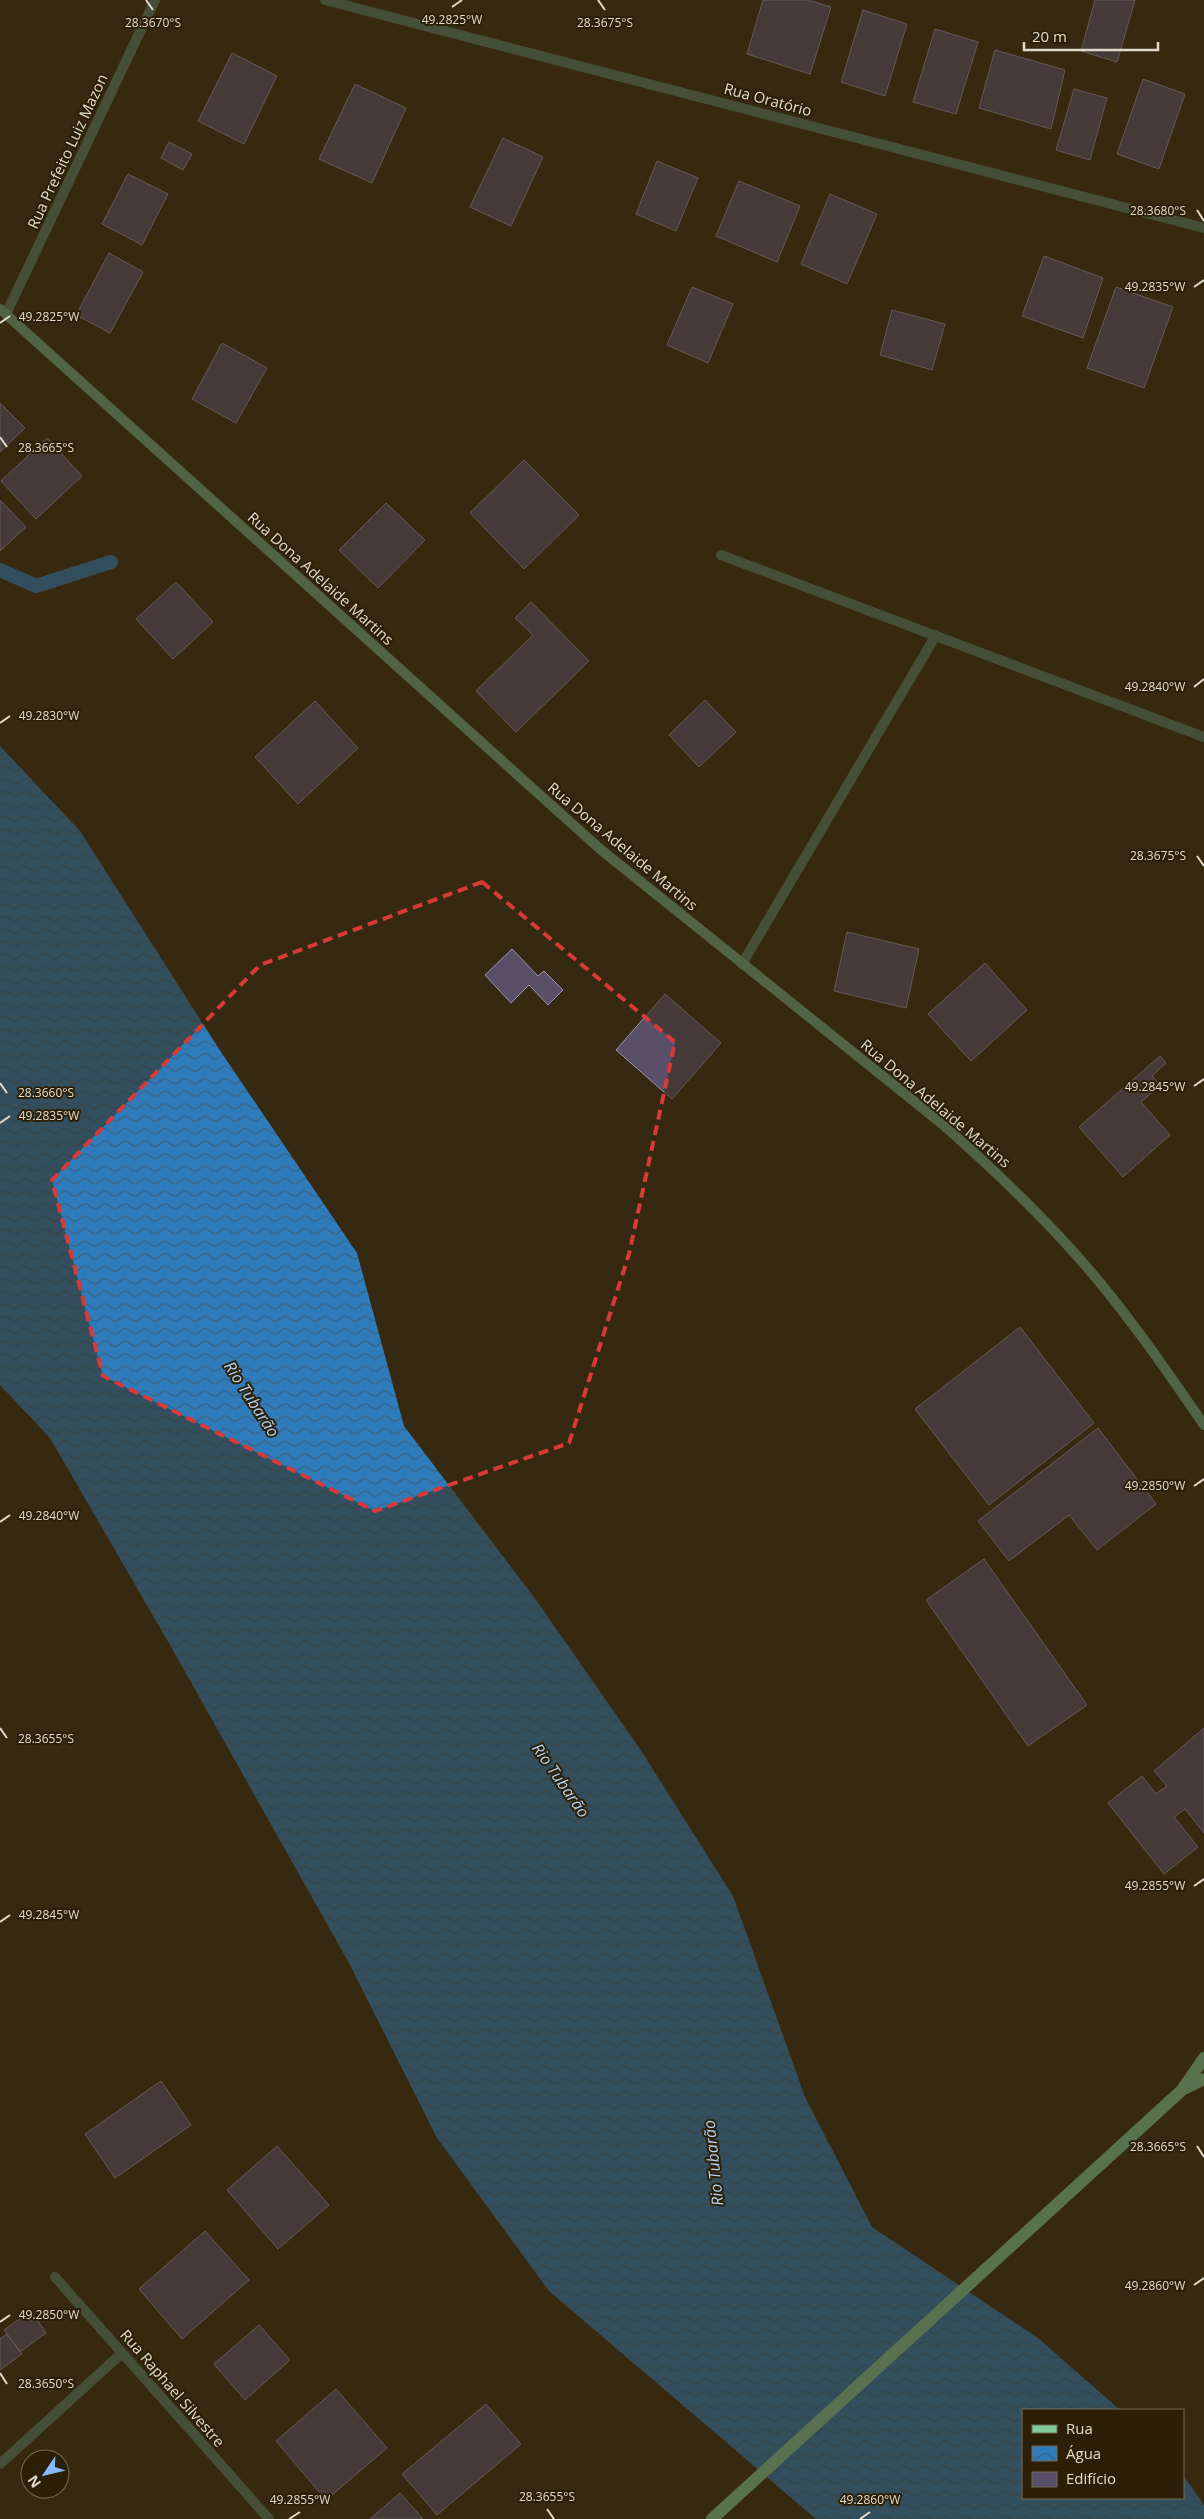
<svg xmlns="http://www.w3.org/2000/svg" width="1204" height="2519" font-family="'Open Sans',sans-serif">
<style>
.water{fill:url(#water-waves)}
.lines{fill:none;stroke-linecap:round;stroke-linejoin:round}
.stream{stroke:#307bb9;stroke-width:14}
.building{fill:#594f69;stroke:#9d93af}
.street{stroke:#587b64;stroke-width:10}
.secondary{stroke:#6fa983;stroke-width:10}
.primary{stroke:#80cb9b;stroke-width:12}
.marked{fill:none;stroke:#d73a38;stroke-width:4;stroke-dasharray:10 6;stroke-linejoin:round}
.ticks{fill:none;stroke:#e2dacc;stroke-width:2}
.labels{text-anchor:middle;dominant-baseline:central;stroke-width:4;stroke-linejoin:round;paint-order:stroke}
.street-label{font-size:15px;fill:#e2dacc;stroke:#2b2007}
.water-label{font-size:16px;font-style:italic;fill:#b1d4f6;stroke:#2b2007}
.ticks-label{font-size:12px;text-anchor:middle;fill:#e2dacc;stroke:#2b2007;stroke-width:4;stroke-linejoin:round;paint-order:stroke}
</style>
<defs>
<pattern id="water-waves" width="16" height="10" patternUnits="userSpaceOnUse" patternTransform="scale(1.25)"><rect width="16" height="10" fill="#307bb9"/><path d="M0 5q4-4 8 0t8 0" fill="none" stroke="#386487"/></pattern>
</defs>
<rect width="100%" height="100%" fill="#362911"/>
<path class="water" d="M0 746 80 831 219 1049 357 1253 404 1426 536 1600 640 1749 733 1896 805 2097 872 2227 1038 2338 1120 2410H1023V2498H1183V2475L1204 2505V2519H816L549 2291 437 2138 349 1963 170 1645 50 1438 0 1385Z"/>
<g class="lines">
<path class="stream" d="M0 570 36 586 111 562"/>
</g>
<path class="building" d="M763 0H808L831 7 810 74 747 54Z
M1095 0H1135L1117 62 1081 51Z
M863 10 907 24 885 96 841 82Z
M935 29 978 42 956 114 913 102Z
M995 50 1065 70 1051 129 979 108Z
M232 53 277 76 244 144 198 121Z
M1143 79 1185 94 1159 169 1117 154Z
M355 84 406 108 372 183 319 159Z
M1074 89 1107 98 1090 160 1056 150Z
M503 138 543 157 511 226 470 207Z
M169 142 192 154 183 170 161 158Z
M657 161 698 178 676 231 636 214Z
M128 174 168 194 142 245 102 224Z
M739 181 800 206 777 262 716 236Z
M830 194 877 214 847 284 801 264Z
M109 253 143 272 110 333 76 315Z
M1044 256 1103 278 1083 338 1022 316Z
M692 287 733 304 708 363 667 345Z
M1116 287 1173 307 1144 388 1087 368Z
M892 310 945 324 932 370 880 355Z
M222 343 267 368 236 423 192 399Z
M0 403 25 428 0 452Z
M47 438 82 476 36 519 1 481Z
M524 460 579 515 524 569 470 513Z
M0 500 26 527 0 551Z
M386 503 425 540 378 588 339 550Z
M176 582 213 622 173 659 136 619Z
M531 602 589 661 516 732 476 691 533 635 515 618Z
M705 700 736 732 699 767 669 735Z
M315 701 358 748 298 804 255 757Z
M847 932 919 949 906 1008 834 991Z
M512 949 538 976 544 971 563 990 548 1005 529 985 511 1003 485 975Z
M985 963 1027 1010 971 1061 928 1014Z
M665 994 721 1043 672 1099 616 1050Z
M1160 1056 1166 1063 1152 1076 1160 1085 1141 1102 1170 1135 1123 1177 1079 1127Z
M1020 1327 1094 1423 989 1505 915 1409Z
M1098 1428 1156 1504 1097 1550 1069 1515 1009 1561 978 1521Z
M984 1559 1087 1705 1028 1746 926 1600Z
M1204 1728V1833L1185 1809 1174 1817 1198 1847 1164 1874 1108 1803 1142 1776 1156 1794 1167 1786 1154 1771Z
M161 2081 191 2125 115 2178 85 2134Z
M277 2146 329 2205 278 2249 227 2190Z
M205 2231 249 2280 182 2339 139 2289Z
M31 2311 46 2333 20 2352 4 2330Z
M259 2325 290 2360 245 2400 214 2364Z
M7 2334 22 2354 0 2370V2339Z
M336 2389 387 2448 326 2500 276 2441Z
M486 2404 521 2444 437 2515 402 2474Z
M400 2493 423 2519H370Z"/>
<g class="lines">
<path class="street" d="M325 0 1204 228
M6 314 155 0
M721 555 1204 737
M742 964 936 635
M55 2277 269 2519
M0 2464 122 2353"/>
<path class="secondary" d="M0 309 600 849 941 1123C998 1173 1053 1225 1101 1284 1138 1329 1171 1377 1204 1425"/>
<path class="primary" d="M1182 2090 1204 2079
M712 2519 1182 2090 1204 2058"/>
</g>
<path d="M0 0H1204V2519H0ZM482 882 675 1042 629 1254 569 1443 375 1511 103 1376 52 1180 260 965Z" fill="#362911" fill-opacity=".55" fill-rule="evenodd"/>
<path class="marked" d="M482 882 675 1042 629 1254 569 1443 375 1511 103 1376 52 1180 260 965Z"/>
<path class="ticks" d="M146 0 153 10M598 0 605 10M452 7 462 0M1197 210 1204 221M1194 287 1204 280M0 323 10 316M0 437 7 447M1194 687 1204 679M0 723 10 716M1197 856 1204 866M0 1083 7 1093M1194 1086 1204 1079M0 1123 10 1116M1194 1486 1204 1479M0 1522 10 1515M0 1728 7 1738M1194 1886 1204 1879M0 1922 10 1915M1197 2146 1204 2157M1194 2285 1204 2278M0 2322 10 2315M0 2373 7 2384M547 2509 554 2519M289 2519 300 2512M860 2519 870 2512"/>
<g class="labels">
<g class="street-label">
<text transform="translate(768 99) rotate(15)">Rua Oratório</text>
<text transform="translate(67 151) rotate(-65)">Rua Prefeito Luiz Mazon</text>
<text transform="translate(321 578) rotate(42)">Rua Dona Adelaide Martins</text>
<text transform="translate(623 846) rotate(40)">Rua Dona Adelaide Martins</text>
<text transform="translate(936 1103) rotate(40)">Rua Dona Adelaide Martins</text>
<text transform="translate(173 2388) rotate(49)">Rua Raphael Silvestre</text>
</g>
<g class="water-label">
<text transform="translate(252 1399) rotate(57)">Rio Tubarão</text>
<text transform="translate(561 1780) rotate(55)">Rio Tubarão</text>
<text transform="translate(713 2163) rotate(-96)">Rio Tubarão</text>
</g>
</g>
<g class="ticks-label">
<text x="452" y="24">49.2825°W</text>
<text x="153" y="27">28.3670°S</text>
<text x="605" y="27">28.3675°S</text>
<text x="1158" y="215">28.3680°S</text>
<text x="1155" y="291">49.2835°W</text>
<text x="49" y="321">49.2825°W</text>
<text x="46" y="452">28.3665°S</text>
<text x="1155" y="691">49.2840°W</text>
<text x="49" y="720">49.2830°W</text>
<text x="1158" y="860">28.3675°S</text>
<text x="1155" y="1091">49.2845°W</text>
<text x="46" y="1097">28.3660°S</text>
<text x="49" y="1120">49.2835°W</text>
<text x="1155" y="1490">49.2850°W</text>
<text x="49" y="1520">49.2840°W</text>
<text x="46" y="1743">28.3655°S</text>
<text x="1155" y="1890">49.2855°W</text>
<text x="49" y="1919">49.2845°W</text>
<text x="1158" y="2151">28.3665°S</text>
<text x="1155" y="2290">49.2860°W</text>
<text x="49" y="2319">49.2850°W</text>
<text x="46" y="2388">28.3650°S</text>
<text x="547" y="2501">28.3655°S</text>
<text x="300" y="2504">49.2855°W</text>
<text x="870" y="2504">49.2860°W</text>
</g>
<rect x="1022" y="2409" width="162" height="90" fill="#2b2007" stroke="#746a56"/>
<rect x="1032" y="2425" width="25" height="8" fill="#80cb9b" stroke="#746a56"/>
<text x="1066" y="2434" font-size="15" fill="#e2dacc">Rua</text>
<rect x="1032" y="2446" width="25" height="15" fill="url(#water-waves)" stroke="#746a56"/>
<text x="1066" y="2459" font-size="15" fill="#e2dacc">Água</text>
<rect x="1032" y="2472" width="25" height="15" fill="#594f69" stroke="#746a56"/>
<text x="1066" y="2484" font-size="15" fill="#e2dacc">Edifício</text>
<g transform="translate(45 2474) rotate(235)"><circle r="24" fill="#2b2007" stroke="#746a56"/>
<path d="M0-4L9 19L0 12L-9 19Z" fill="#85bbfb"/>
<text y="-8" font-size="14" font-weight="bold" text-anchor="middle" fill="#e2dacc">N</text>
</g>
<path d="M1024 42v8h134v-8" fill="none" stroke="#e2dacc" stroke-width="2.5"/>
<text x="1032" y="42" font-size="15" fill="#e2dacc" stroke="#2b2007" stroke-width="4" paint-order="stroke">20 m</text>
</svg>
